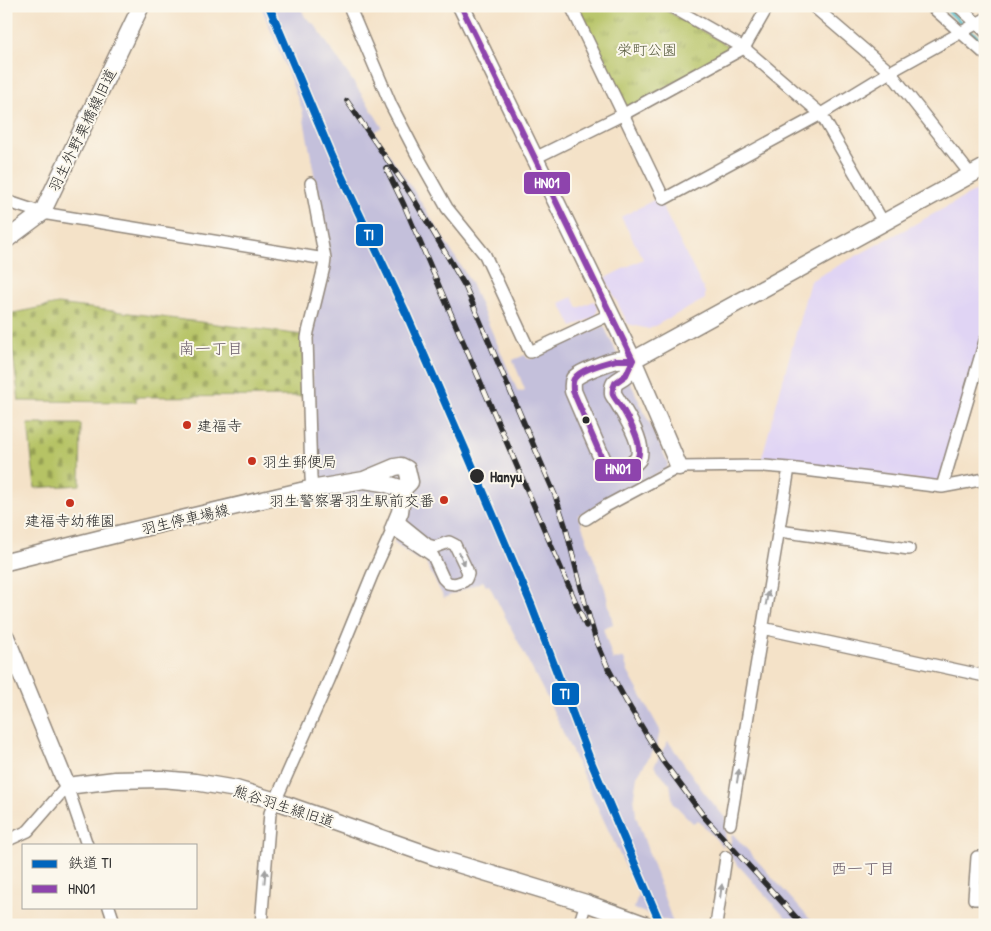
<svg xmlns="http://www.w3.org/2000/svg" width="991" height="931" font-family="'Patrick Hand','Klee One',sans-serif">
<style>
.built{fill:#e0d4f4}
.railway{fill:#c4c0db}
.grass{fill:url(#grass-tufts);stroke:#707748}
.cemetery{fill:url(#cemetery-stones);stroke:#707748}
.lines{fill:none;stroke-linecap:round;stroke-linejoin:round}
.stream{stroke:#52becc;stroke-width:4}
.street-casing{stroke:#90867a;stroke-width:14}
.secondary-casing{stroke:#90867a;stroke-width:19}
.street{stroke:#fff;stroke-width:11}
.secondary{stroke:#fff;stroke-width:16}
.rail-casing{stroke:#2b2b2b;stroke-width:5.5}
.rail{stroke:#fbf7ec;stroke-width:4;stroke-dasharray:11;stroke-linecap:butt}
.bus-1-casing{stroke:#fbf7ec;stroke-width:10}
.bus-1{stroke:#8e44ad;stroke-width:6}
.rail-1-casing{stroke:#fbf7ec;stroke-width:11}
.rail-1{stroke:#0065bd;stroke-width:8}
.oneway{fill:#a0a0a0}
.bus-dot{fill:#2b2b2b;stroke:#fbf7ec;stroke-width:2}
.poi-dot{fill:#c8321e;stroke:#fbf7ec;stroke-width:2}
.labels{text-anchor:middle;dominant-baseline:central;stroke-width:4;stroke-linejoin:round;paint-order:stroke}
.park-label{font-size:15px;fill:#55593c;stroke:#fbf7ec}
.street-label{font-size:15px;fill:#2b2b2b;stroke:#fbf7ec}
.poi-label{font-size:15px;fill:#2b2b2b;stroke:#fbf7ec;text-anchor:start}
.stop-label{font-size:15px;font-weight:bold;fill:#2b2b2b;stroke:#fbf7ec;text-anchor:start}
.neighbourhood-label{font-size:16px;fill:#695b68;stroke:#fbf7ec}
.line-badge{stroke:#fbf7ec;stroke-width:2}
.badge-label{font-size:14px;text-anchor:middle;font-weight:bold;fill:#fff}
</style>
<defs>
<pattern id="grass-tufts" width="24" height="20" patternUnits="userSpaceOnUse" patternTransform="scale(1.25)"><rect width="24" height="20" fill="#b6c365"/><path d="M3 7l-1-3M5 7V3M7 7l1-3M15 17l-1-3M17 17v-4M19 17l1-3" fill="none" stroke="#949f53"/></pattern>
<pattern id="cemetery-stones" width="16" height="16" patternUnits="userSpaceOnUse" patternTransform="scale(1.25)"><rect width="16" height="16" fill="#b6c365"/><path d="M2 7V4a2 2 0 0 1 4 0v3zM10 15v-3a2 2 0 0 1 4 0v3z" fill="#949f53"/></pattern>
</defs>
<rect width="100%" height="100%" fill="#fbf7ec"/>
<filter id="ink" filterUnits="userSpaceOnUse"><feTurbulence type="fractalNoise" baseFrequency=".02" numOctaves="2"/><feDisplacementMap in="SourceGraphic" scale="10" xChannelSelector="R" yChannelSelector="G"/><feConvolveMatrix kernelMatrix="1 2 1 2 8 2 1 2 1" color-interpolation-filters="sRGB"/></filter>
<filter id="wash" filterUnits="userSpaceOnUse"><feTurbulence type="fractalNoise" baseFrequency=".0096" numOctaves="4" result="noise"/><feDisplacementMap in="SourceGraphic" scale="20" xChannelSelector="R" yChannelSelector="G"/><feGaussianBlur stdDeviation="1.12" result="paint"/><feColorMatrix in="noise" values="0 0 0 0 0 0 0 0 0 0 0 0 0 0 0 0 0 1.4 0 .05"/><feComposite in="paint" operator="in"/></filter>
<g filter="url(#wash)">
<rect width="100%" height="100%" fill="#f4e2c8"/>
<path class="built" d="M985 186V329L940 482 761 461 810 281Z
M658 198 705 292V299L649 329 628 324 605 278 643 259 621 217Z
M573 297 578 308 594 301 598 308 596 316 572 327 560 303Z"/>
<path class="railway" d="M261 6H300L305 17 315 25 368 104 382 127 374 132 414 191 470 281 518 392 525 390 513 360 525 355 527 358 530 359 604 326 668 463 667 468 603 503 578 515 605 589 613 624 603 628 613 660 624 658 628 672 660 730 657 745 637 776 634 795 636 816 673 923 634 909 638 894 548 700 489 585 486 586 483 581 444 598 424 559 418 560 394 543 407 505 391 502 388 494 320 502 315 465 311 335 330 259 302 109Z
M668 741 703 791 726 819V831L723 847 698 820 693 823 673 803 670 784 654 766Z
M732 833 808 917 815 925H792L729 855Z"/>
<path class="grass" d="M577 6H658L734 49 627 109Z"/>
<path class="cemetery" d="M58 304 303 335 304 396 136 397V402L19 401 8 314Z
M28 424H81L80 485 35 488Z"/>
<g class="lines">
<path class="stream" d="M943 6 985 44"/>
</g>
</g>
<g filter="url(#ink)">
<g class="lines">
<g class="street-casing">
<path id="street" d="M349 6 391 105 416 153 447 208 485 255 530 352 611 314
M571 6 664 199 821 114 890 72 985 19
M670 6 744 48 821 114 883 222
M813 6 890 72 971 175
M931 6 985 54
M958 6 985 31
M535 158 624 114 744 48 768 6
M311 183 325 259 324 267 308 332 307 338 311 477 312 489
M6 201 42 213 325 259
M942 487 985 341
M586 519 606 506 679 467 764 466 789 468 942 487 985 479
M779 531 909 549
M762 628 985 676
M730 824 789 468
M6 841 28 831 67 786 87 845
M985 857H977L974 899H985
M109 907 115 925
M261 925 270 813 329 680 372 575 393 529 433 556 443 578 448 583 455 584 464 581 466 579 468 574 467 570 455 545 449 542 435 547 428 545 397 520
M579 925 586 903
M716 925 726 857"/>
</g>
<g class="secondary-casing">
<path id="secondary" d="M461 6 633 360 679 467
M6 240 42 213 141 6
M633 360C631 364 629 371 626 375 619 382 612 379 613 394 621 407 646 444 638 459 635 463 630 466 625 468 615 471 611 470 604 463L573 391C573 387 572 383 574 379 577 373 610 361 617 360 623 359 628 360 633 360L985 167
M393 529 400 512 403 489
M6 562 122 533 305 490 364 480 395 467 401 466 407 469 410 482 403 489 384 483 364 480
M6 637 67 786 115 780 162 779 195 782 236 789 276 801 435 857 586 903 646 925"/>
</g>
<use href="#street" class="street"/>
<use href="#secondary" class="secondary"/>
<g class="rail-casing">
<path id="rail" d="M347 101 412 196 465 286 555 495 565 525 585 603 595 637 608 668 626 701 662 760 705 818 803 925
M386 168 404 205 586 626"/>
</g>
<use href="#rail" class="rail"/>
<g class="bus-1-casing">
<path id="bus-1" d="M461 6 633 360
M616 360H633L626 375 615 383C613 387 612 391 613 395 615 399 619 404 622 408 632 426 655 462 622 469 614 471 609 468 604 463L573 391C573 387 572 382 574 379 580 369 605 363 616 360Z"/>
</g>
<use href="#bus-1" class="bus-1"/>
<g class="rail-1-casing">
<path id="rail-1" d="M269 6 332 156 406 313 469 458 531 604 589 757 661 925"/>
</g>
<use href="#rail-1" class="rail-1"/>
</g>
<defs><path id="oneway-solid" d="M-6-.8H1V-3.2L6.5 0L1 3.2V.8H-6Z" transform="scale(1.25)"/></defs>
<g class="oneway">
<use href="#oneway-solid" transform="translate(462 559) rotate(65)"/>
<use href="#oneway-solid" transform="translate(767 598) rotate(-80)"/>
<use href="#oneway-solid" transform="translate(738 776) rotate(-81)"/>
<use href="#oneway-solid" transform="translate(265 876) rotate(-85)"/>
<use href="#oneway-solid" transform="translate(721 891) rotate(-82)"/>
</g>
</g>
<g class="bus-dot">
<circle cx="586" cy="420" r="4.5"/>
<circle cx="477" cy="476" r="8"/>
</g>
<g class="poi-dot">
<circle cx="187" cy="425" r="5"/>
<circle cx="252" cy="461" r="5"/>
<circle cx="444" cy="500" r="5"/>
<circle cx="70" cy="503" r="5"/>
</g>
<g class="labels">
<g class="park-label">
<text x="647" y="49">栄町公園</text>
</g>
<g class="street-label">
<text transform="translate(82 130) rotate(-64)">羽生外野栗橋線旧道</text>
<text transform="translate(185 519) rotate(-13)">羽生停車場線</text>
<text transform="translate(284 806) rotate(18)">熊谷羽生線旧道</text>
</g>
<g class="poi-label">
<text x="197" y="425">建福寺</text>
<text x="262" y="461">羽生郵便局</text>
<text x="434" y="500" text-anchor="end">羽生警察署羽生駅前交番</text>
<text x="70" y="520" text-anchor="middle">建福寺幼稚園</text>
</g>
<g class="stop-label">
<text x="490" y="476">Hanyu</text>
</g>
<g class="neighbourhood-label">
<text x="211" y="348">南一丁目</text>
<text x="863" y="868">西一丁目</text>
</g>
</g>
<g class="line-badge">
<rect x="523" y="171" width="48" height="24" rx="5" fill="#8e44ad"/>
<rect x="355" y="223" width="29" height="24" rx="5" fill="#0065bd"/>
<rect x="594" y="458" width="48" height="24" rx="5" fill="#8e44ad"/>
<rect x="551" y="682" width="29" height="24" rx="5" fill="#0065bd"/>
</g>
<g class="badge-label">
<text x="547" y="188">HN01</text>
<text x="369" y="240">TI</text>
<text x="618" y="474">HN01</text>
<text x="565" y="699">TI</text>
</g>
<rect width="991" height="931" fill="none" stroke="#fbf7ec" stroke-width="25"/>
<rect x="22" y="844" width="175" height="65" fill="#fbf7ec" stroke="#a8a59f"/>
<rect x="32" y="860" width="25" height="8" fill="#0065bd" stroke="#a8a59f"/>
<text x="68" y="868" font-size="15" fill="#2b2b2b">鉄道 TI</text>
<rect x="32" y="885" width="25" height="8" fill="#8e44ad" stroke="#a8a59f"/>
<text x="68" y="894" font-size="15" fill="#2b2b2b">HN01</text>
</svg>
